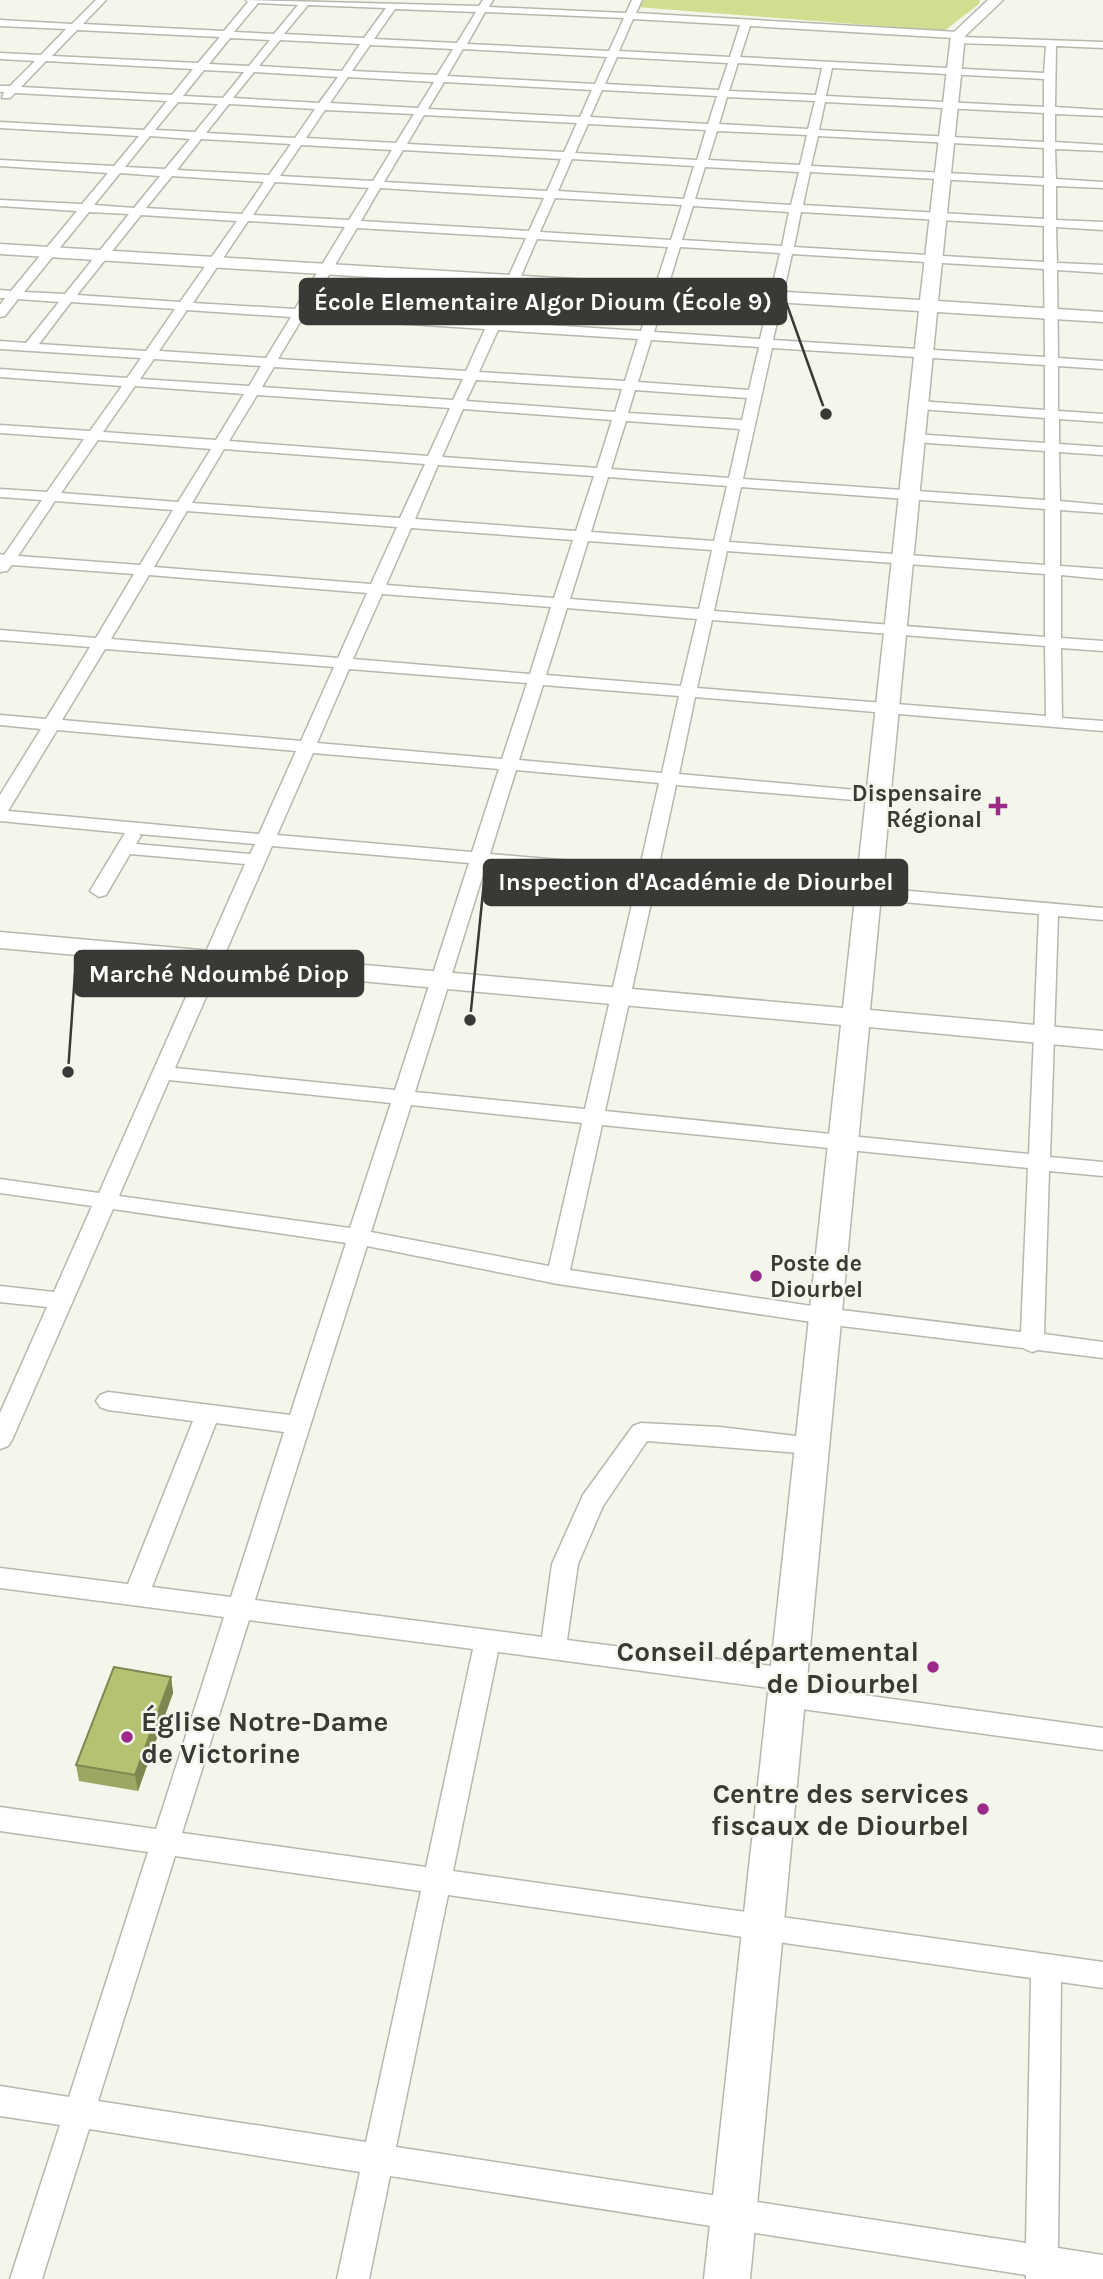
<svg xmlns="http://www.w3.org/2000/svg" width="1103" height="2279" font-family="Karla,sans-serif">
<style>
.green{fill:#d2de8f}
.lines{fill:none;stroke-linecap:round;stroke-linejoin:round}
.street-casing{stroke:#b6b7ad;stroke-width:3}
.secondary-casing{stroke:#b6b7ad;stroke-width:3}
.street{fill:#fff;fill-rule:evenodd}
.secondary{fill:#fff;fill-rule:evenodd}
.wall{fill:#9da662}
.shaded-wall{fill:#7f8750}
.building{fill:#b6c172;stroke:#7f8750;stroke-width:2}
.poi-dot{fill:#9b2a88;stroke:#f4f6eb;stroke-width:2.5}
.labels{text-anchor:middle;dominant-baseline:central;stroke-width:5;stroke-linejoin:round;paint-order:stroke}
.poi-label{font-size:23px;font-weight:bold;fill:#393a35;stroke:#f4f6eb;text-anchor:end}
.near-poi-label{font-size:28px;font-weight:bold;fill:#393a35;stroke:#f4f6eb;text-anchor:end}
.leader{fill:none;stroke:#393a35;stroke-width:2.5}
.callout-dot{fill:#393a35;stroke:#f4f6eb;stroke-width:2.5}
.callout{fill:#393a35;stroke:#393a35;stroke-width:2.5}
.callout-label{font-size:24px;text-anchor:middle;font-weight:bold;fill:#fff}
</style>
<rect width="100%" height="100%" fill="#f4f6eb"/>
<path class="green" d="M639 0H980L979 4 944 31 636 7Z"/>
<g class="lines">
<g class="street-casing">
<path id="street" d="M96 0H106L83 24 224 31 248 2 246 0 479 6 483 0H493L489 7 626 13 632 0H642L636 13 958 32 963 35 961 37 1103 42V48L1056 46 1055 107 1103 110V116L1055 114V142L1103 145V151L1055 149 1056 179 1103 182V188L1056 186V220L1103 222V230L1056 227 1057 263 1103 265V273L1057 270 1058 358 1103 361V369L1058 366V411L1103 414V422L1059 419V444L1103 447V455L1059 452 1060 501 1103 505V513L1060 510V566L1103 569V579L1061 575V638L1103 641V651L1061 648 1062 718 1103 721V731L695 697 679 774 878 792 887 797 878 802 676 785 658 869 1103 908V920L1058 916 1050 1157 1103 1162V1176L1049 1171 1044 1334 1103 1342V1358L1038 1350 1032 1352 1023 1348 825 1324 558 1284 367 1246 255 1600 542 1637 552 1564 583 1495 633 1426 641 1423 720 1427 821 1439 824 1445 821 1451 812 1454 647 1441 603 1506 578 1564 567 1640 788 1668 797 1671 801 1679 797 1686 1103 1728V1750L787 1707 778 1704 774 1696 777 1689 498 1652 453 1871 1103 1962V1988L1061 1982 1058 2248 1103 2255V2279H1026V2275L390 2176 369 2279H337L360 2172 89 2129 42 2279H10L60 2125 0 2116V2086L69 2097 148 1852 0 1831V1807L156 1829 224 1617 0 1588V1568L128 1584 193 1421 108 1410 100 1407 96 1401 100 1395 108 1392 290 1415 346 1243 113 1209 12 1440 8 1446 0 1449V1413L47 1307 0 1302V1286L54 1292 92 1206 0 1193V1179L99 1193 245 864 130 854 106 895 99 897 90 891 125 833 0 821V795L41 729 0 725V715L46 719 90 647 0 640V630L96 638 134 574 12 565 7 571 0 572V554L4 555 42 500 0 497V489L47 492 84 439 0 433V425L90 431 122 386 0 377V369L127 378 141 358 0 349V341L26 343 59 302 18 299 5 316 0 317V305L5 298H0V290L11 291 77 211 0 206V200L82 204 108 173 0 166V160L114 166 139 136 0 128V122L144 130 167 101 15 93 10 98H2L4 92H0V86H10L35 61 0 59V53L41 55 66 29 0 26V20L72 24ZM258 3 298 5 274 34 234 32ZM308 5 386 8 364 38 284 34ZM395 9 476 12 457 43 374 39ZM485 12 624 18 609 51 467 44ZM633 19 740 25 730 57 619 51ZM750 26 954 38 952 40 957 43 1046 46 1044 73 740 57ZM77 30 220 37 198 63 52 56ZM230 38 270 40 249 66 209 64ZM280 40 360 44 342 71 259 66ZM370 45 453 49 437 75 352 71ZM463 49 607 57 595 84 447 76ZM617 57 728 63 719 90 605 84ZM46 61 193 69 172 95 21 87ZM738 63 822 68 816 95 729 91ZM832 68 1044 79V107L826 96ZM204 70 244 72 223 98 183 96ZM254 72 338 77 319 103 233 98ZM348 77 434 82 418 108 330 103ZM444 82 592 90 580 117 428 109ZM602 90 717 96 708 124 590 117ZM727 97 815 101 808 129 719 124ZM178 102 218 104 195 132 155 130ZM825 102 1044 113V142L819 130ZM229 104 315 109 295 138 206 133ZM325 110 414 114 396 143 306 138ZM424 115 577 123 564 152 407 144ZM588 124 706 130 697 160 575 153ZM717 131 807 135 800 165 708 160ZM150 136 190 139 165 169 125 167ZM818 136 1044 148V178L811 166ZM201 139 291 144 269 175 177 170ZM301 145 392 150 373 181 280 176ZM403 150 561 159 547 191 384 182ZM572 159 694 166 684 199 558 191ZM705 167 799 172 791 205 695 199ZM810 172 1044 185V219L803 205ZM120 173 160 176 134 208 94 205ZM172 176 264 182 242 214 146 208ZM275 182 369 188 349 220 253 215ZM380 188 544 198 529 231 361 221ZM555 198 682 205 671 240 540 232ZM693 206 789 212 782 246 682 240ZM89 212 129 214 65 294 24 292ZM801 212 1044 226V262L794 247ZM141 215 237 221 180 302 77 295ZM248 221 345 227 295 309 193 303ZM357 228 526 238 488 322 308 310ZM537 239 668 247 641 331 501 322ZM680 247 780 253 760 339 654 332ZM792 254 1044 269 1045 357 773 340ZM71 302 175 309 146 351 39 344ZM187 310 291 317 266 358 159 351ZM303 317 485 329 466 371 278 359ZM498 330 638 339 625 381 479 372ZM651 340 759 347 749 390 638 382ZM772 348 1045 365V410L918 401 911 405 918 409 1045 418V443L914 434 907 438 914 442 1045 451V500L743 479ZM154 359 261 366 249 386 140 379ZM274 367 463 379 453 400 262 387ZM476 380 622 389 615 412 466 401ZM135 386 244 394 216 440 103 432ZM635 390 747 398 742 420 628 413ZM257 395 450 408 428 456 229 441ZM463 409 612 420 597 468 442 457ZM626 421 740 429 729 478 611 469ZM98 440 211 449 178 502 61 493ZM224 449 425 464 400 518 192 503ZM438 465 594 476 576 531 415 519ZM608 477 727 486 714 541 591 532ZM741 487 1045 509V565L729 542ZM55 501 173 510 140 565 18 556ZM187 511 397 527 371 584 154 567ZM411 528 573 540 554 598 386 585ZM588 541 712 550 699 609 570 599ZM727 551 1045 574V637L714 611ZM149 575 367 593 338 658 111 639ZM382 594 551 607 530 674 353 659ZM567 608 697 619 681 686 546 675ZM712 620 1045 646 1046 716 697 688ZM105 649 334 667 301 741 62 720ZM349 669 527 683 502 759 317 743ZM543 685 679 696 662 773 519 760ZM57 730 296 751 259 834 8 811ZM313 753 499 769 472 852 277 835ZM516 770 659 783 640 867 490 854ZM139 834 255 844 250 854 136 844 141 836ZM272 846 469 863 395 1090 175 1068ZM486 865 638 878 585 1109 415 1092ZM656 880 1039 914 1029 1154 605 1111ZM169 1080 391 1103 350 1228 119 1196ZM411 1105 582 1123 549 1266 371 1232ZM602 1125 1028 1168 1021 1332 825 1308 570 1270ZM216 1423 284 1432 231 1597 152 1587ZM249 1620 473 1649 426 1867 182 1833ZM175 1856 421 1891 366 2142 98 2101ZM448 1895 1031 1978 1026 2243 396 2147Z"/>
</g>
<g class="secondary-casing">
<path id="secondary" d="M988 0H1003L965 36 938 301 1103 312V322L937 312 870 1010 1103 1031V1049L869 1027 750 2279H704L841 1025 0 948V932L843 1008 919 311 0 254V244L920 300 951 35Z"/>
</g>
<use href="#street" class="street"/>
<use href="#secondary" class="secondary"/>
</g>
<path class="wall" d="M171 1677 173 1693 138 1791 79 1781 76 1765Z"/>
<path class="shaded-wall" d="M171 1677 173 1693 138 1791 135 1775Z"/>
<path class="building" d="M114 1667 171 1677 135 1775 76 1765Z"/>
<g class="poi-dot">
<path d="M994.5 795.5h7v7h7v7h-7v7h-7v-7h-7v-7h7z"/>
<circle cx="756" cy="1276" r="7"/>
<circle cx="933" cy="1667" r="7"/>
<circle cx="127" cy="1737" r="7"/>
<circle cx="983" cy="1809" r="7"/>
</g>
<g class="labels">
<g class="poi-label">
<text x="982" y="793">Dispensaire<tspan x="982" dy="26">Régional</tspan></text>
<text x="770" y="1263" text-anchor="start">Poste de<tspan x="770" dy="26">Diourbel</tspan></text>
</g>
<g class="near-poi-label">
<text x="919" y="1651">Conseil départemental<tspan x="919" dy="32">de Diourbel</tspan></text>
<text x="141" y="1721" text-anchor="start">Église Notre-Dame<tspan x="141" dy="32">de Victorine</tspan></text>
<text x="969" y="1793">Centre des services<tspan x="969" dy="32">fiscaux de Diourbel</tspan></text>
</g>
</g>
<path class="leader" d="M826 414L786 302M470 1020L484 882M68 1072L75 973"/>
<g class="callout-dot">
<circle cx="826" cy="414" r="7"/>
<circle cx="470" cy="1020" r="7"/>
<circle cx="68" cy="1072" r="7"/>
</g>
<g class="callout">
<rect x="300" y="279" width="486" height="45" rx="7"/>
<rect x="484" y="860" width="423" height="45" rx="7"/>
<rect x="75" y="951" width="288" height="45" rx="7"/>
</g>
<g class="callout-label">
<text x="543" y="310">École Elementaire Algor Dioum (École 9)</text>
<text x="696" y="890">Inspection d'Académie de Diourbel</text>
<text x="219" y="982">Marché Ndoumbé Diop</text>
</g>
</svg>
